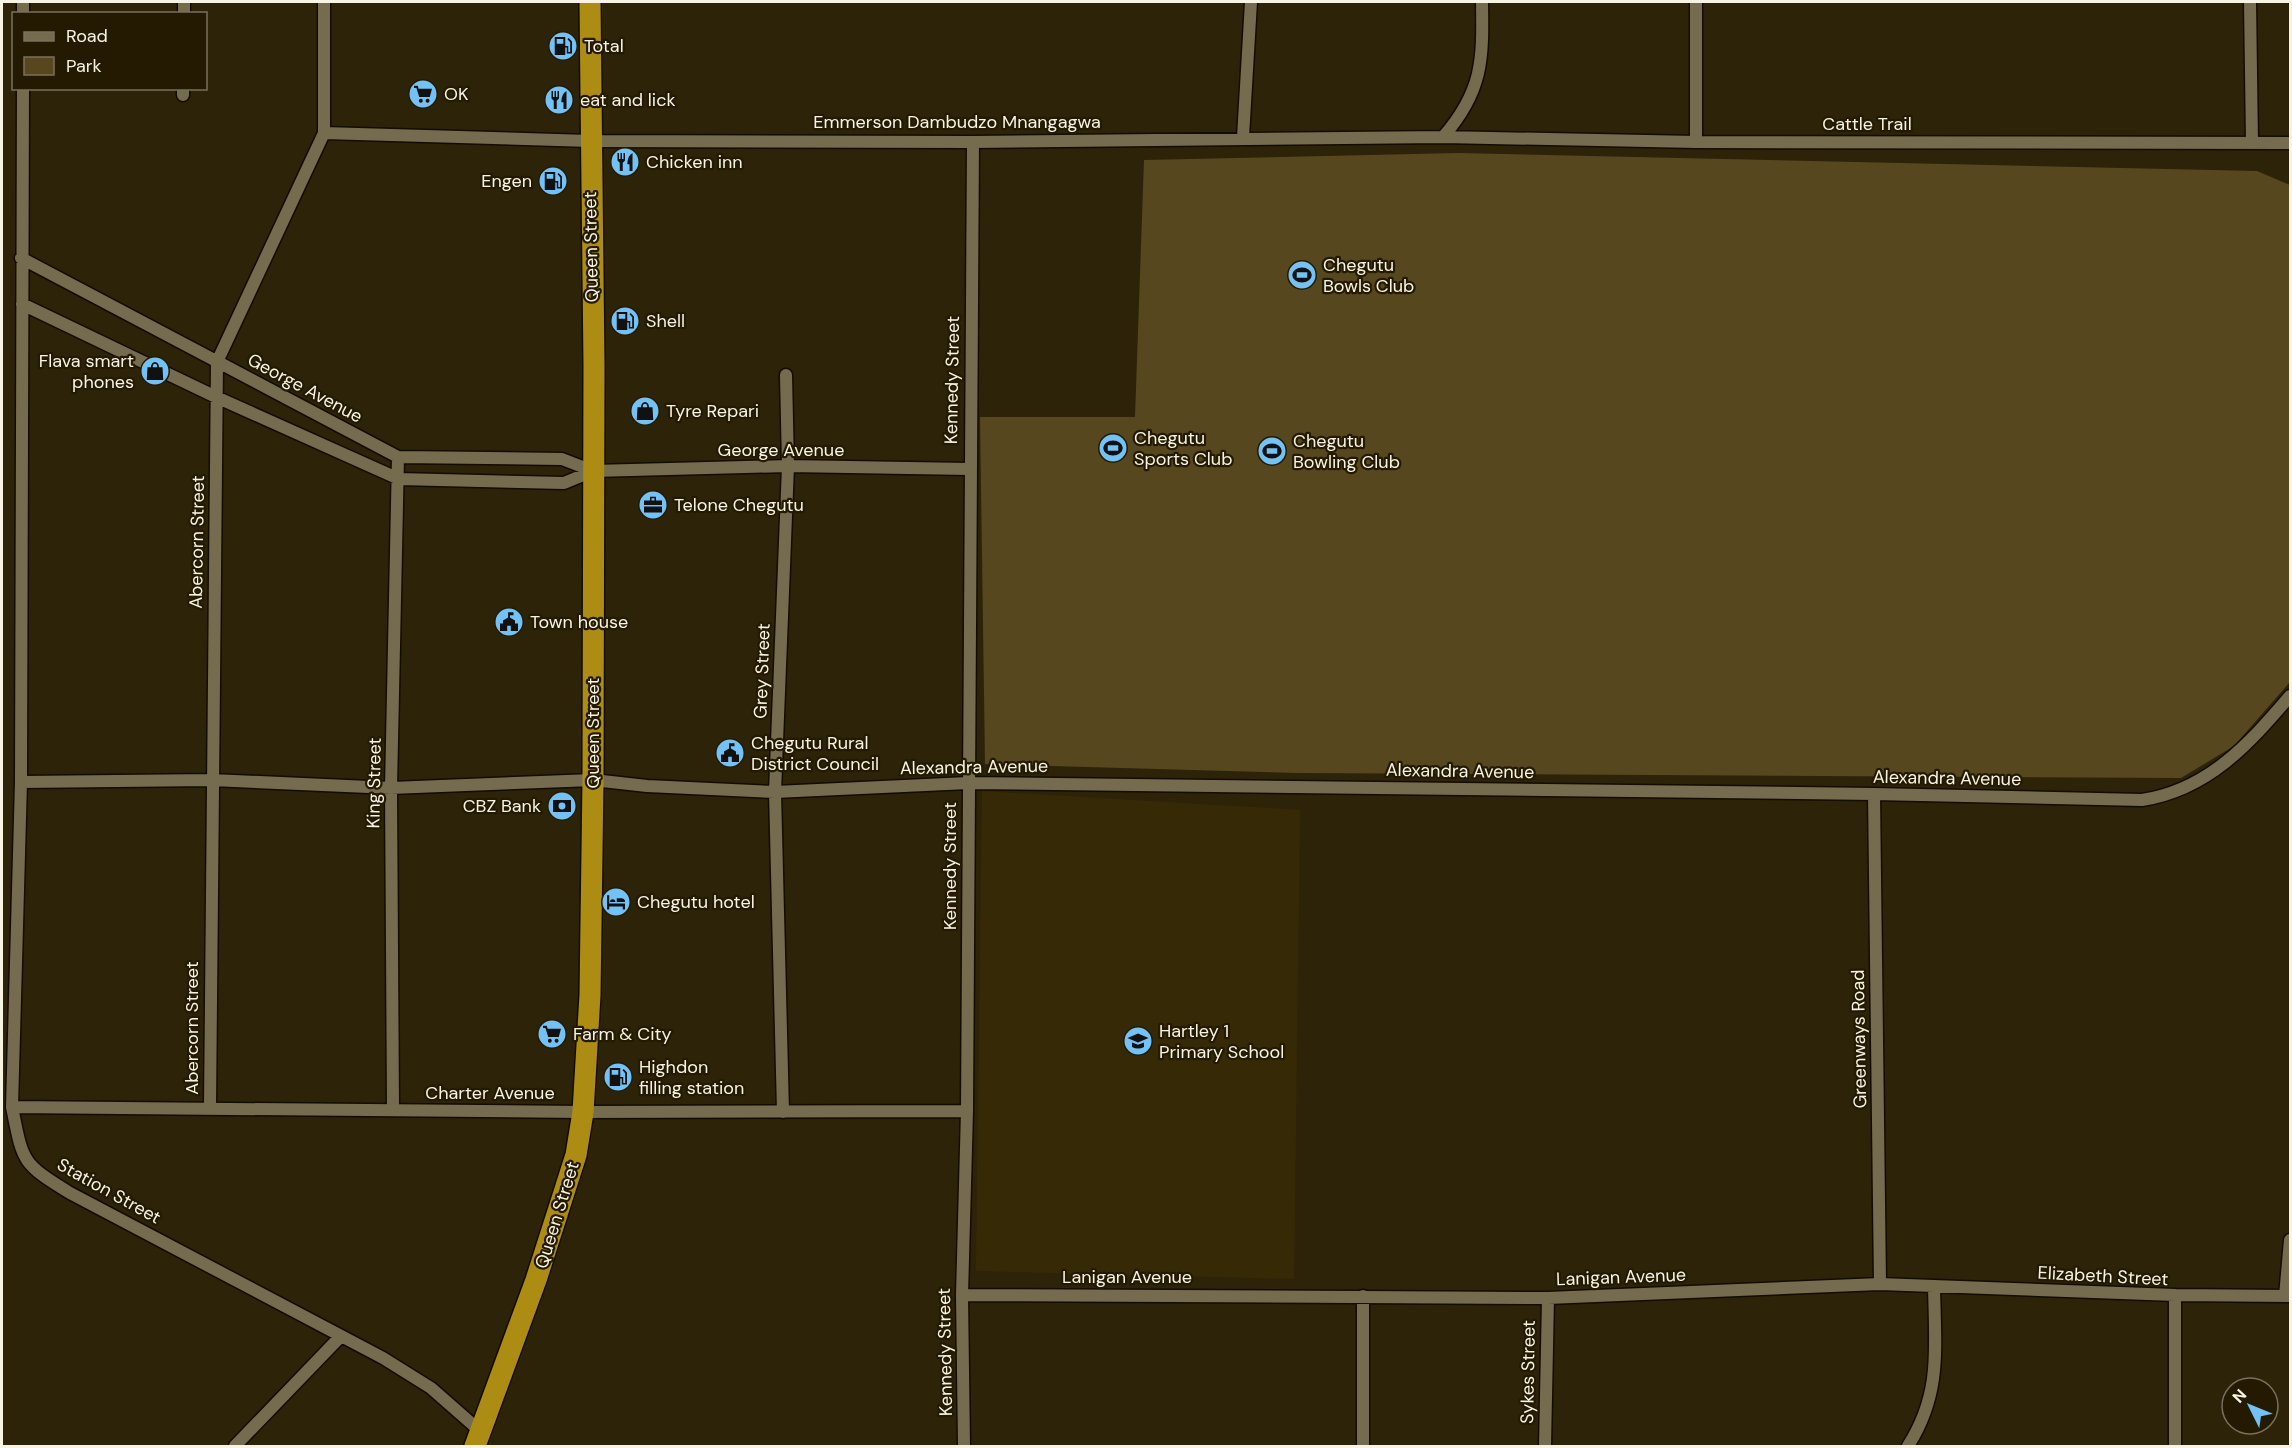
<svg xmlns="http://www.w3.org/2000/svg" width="2292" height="1448" font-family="'DM Sans',sans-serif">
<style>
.built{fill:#362a06}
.green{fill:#56471e}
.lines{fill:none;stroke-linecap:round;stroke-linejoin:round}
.minor-casing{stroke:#150c00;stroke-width:15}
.trunk-casing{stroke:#150c00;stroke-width:24}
.minor{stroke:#756b4f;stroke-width:12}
.trunk{stroke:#ad8c13;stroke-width:21}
.labels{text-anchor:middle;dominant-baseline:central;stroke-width:4.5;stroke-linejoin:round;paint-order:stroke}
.poi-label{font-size:18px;fill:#f9f3e4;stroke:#231a01;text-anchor:start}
.street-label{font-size:18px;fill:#f9f3e4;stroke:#231a01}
</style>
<rect width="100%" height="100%" fill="#2d2309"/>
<path class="built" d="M982 791 1300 810 1294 1279 976 1271Z"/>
<path class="green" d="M1458 153 2257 171 2290 185V682L2234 746 2181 778 1296 773 985 764 980 417H1135L1144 160Z"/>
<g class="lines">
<g class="minor-casing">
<path id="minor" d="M1696 2V142
M2250 2 2252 143
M23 14V2
M184 14V2
M23 88 21 782 12 1107C23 1162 21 1163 70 1193L383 1358 431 1388 480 1431
M183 95V88
M324 133 590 141 973 142 1443 137 1696 142 2290 143
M1243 137 1251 2
M1443 137C1483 91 1483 60 1482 2
M21 258 398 457 562 459 593 471
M22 304 216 397 399 479 564 483 593 471 788 466 969 469
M21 782 212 780 391 788 593 780 647 786 775 792 968 783 1874 794 2142 800C2208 790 2249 744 2290 696
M1874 794 1880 1284
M12 1107 583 1112 967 1111
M210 1107 217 362 324 133V2
M393 1110 391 788 398 457
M783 1112 775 792 788 466 786 375
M962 1295 1548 1298 1880 1284 2175 1295V1446
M2175 1295 2290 1296
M2285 1296 2290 1240
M235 1446 341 1336
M964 1446 962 1295 967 1111 973 142
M1363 1446V1296
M1545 1446 1548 1298
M1908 1446C1942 1393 1935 1347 1934 1286"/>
</g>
<g class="trunk-casing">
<path id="trunk" d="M475 1446 536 1280 576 1155 583 1112 590 995 593 780 594 365 590 2"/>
</g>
<use href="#minor" class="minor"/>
<use href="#trunk" class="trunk"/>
</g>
<defs>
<g id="fuel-disc" transform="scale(1.5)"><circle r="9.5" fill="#73c1f5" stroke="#231a01"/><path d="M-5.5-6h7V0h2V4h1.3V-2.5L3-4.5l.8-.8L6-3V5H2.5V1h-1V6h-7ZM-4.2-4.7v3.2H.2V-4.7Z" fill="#111"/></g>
<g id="supermarket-disc" transform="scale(1.5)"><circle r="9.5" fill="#73c1f5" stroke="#231a01"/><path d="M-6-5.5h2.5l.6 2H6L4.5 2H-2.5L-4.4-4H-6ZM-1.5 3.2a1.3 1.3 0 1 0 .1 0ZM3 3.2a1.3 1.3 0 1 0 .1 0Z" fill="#111"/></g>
<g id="restaurant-disc" transform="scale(1.5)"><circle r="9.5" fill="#73c1f5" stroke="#231a01"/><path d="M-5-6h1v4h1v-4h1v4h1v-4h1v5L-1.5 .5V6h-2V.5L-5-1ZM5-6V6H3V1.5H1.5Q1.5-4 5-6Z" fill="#111"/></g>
<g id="stadium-disc" transform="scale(1.5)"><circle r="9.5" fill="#73c1f5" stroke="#231a01"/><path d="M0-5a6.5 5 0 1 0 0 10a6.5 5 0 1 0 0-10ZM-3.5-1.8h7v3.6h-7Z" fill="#111"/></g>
<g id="shop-disc" transform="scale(1.5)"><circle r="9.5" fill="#73c1f5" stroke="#231a01"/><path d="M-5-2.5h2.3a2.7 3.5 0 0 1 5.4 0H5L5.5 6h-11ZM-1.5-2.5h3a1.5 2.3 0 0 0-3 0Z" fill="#111"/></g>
<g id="office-disc" transform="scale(1.5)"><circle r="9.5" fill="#73c1f5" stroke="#231a01"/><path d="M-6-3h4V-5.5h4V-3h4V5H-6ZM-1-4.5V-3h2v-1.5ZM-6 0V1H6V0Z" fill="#111"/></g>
<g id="civic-disc" transform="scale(1.5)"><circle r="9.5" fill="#73c1f5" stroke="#231a01"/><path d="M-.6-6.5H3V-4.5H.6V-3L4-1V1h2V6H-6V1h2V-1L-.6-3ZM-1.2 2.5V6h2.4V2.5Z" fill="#111"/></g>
<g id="bank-disc" transform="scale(1.5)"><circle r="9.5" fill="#73c1f5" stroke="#231a01"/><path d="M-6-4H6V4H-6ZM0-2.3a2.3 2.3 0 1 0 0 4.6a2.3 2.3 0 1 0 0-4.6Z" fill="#111"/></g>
<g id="hotel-disc" transform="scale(1.5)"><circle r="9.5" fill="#73c1f5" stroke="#231a01"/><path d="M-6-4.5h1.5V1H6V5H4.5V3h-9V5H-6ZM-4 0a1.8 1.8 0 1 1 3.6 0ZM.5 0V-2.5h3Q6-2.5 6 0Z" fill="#111"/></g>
<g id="school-disc" transform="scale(1.5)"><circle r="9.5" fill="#73c1f5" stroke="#231a01"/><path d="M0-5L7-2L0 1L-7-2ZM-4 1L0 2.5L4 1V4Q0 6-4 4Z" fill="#111"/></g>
</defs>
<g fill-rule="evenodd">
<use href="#fuel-disc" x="563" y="46"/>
<use href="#supermarket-disc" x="423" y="94"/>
<use href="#restaurant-disc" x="559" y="100"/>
<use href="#restaurant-disc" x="625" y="162"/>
<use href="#fuel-disc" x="553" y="181"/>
<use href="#stadium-disc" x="1302" y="275"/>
<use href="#fuel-disc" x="625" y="321"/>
<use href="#shop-disc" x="155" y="371"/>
<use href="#shop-disc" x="645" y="411"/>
<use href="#stadium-disc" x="1113" y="448"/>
<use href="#stadium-disc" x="1272" y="451"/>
<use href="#office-disc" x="653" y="505"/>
<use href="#civic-disc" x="509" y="622"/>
<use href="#civic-disc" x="730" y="753"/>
<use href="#bank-disc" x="562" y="806"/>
<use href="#hotel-disc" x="616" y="902"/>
<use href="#supermarket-disc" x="552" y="1034"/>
<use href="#school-disc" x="1138" y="1041"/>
<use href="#fuel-disc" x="618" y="1077"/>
</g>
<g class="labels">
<g class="poi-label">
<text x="584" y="46">Total</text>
<text x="444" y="94">OK</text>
<text x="580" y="100">eat and lick</text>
<text x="646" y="162">Chicken inn</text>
<text x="532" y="181" text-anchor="end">Engen</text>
<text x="1323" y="265">Chegutu<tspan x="1323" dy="21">Bowls Club</tspan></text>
<text x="646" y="321">Shell</text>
<text x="134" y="361" text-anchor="end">Flava smart<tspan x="134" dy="21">phones</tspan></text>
<text x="666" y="411">Tyre Repari</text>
<text x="1134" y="438">Chegutu<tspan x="1134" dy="21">Sports Club</tspan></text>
<text x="1293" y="441">Chegutu<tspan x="1293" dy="21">Bowling Club</tspan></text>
<text x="674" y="505">Telone Chegutu</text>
<text x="530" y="622">Town house</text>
<text x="751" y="743">Chegutu Rural<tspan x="751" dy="21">District Council</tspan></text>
<text x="541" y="806" text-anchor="end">CBZ Bank</text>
<text x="637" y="902">Chegutu hotel</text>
<text x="1159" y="1031">Hartley 1<tspan x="1159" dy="21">Primary School</tspan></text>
<text x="573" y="1034">Farm &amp; City</text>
<text x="639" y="1067">Highdon<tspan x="639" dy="21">filling station</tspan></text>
</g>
<g class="street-label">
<text x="957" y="122">Emmerson Dambudzo Mnangagwa</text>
<text x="1867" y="124">Cattle Trail</text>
<text transform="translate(591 247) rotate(-91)">Queen Street</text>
<text transform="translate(952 380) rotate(-89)">Kennedy Street</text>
<text transform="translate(305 388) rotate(28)">George Avenue</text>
<text x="781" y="450">George Avenue</text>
<text transform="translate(197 542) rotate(-89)">Abercorn Street</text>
<text transform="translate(762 671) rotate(-88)">Grey Street</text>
<text transform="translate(593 733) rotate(-90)">Queen Street</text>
<text transform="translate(974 767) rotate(-1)">Alexandra Avenue</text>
<text transform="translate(1460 771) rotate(1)">Alexandra Avenue</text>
<text transform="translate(1947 778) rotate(1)">Alexandra Avenue</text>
<text transform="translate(374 783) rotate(-89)">King Street</text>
<text transform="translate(950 866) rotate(-90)">Kennedy Street</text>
<text transform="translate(192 1028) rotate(-90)">Abercorn Street</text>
<text transform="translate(1859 1039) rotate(-91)">Greenways Road</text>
<text x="490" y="1093">Charter Avenue</text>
<text transform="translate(109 1191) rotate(29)">Station Street</text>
<text transform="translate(557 1215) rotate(-73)">Queen Street</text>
<text transform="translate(2103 1276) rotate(3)">Elizabeth Street</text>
<text x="1127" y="1277">Lanigan Avenue</text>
<text transform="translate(1621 1277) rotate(-2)">Lanigan Avenue</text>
<text transform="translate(945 1352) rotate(-91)">Kennedy Street</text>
<text transform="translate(1528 1372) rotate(-89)">Sykes Street</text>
</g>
</g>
<rect width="2292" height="1448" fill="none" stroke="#f9f3e4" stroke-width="6"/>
<rect x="12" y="12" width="195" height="78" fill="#231a01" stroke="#79715c" stroke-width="1.5"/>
<rect x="24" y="32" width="30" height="9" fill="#756b4f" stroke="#79715c" stroke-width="1.5"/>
<text x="66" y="42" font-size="18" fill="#f9f3e4">Road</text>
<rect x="24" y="57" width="30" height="18" fill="#56471e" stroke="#79715c" stroke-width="1.5"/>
<text x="66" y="72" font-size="18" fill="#f9f3e4">Park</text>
<g transform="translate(2250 1406) rotate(313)"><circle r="28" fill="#231a01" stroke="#79715c" stroke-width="1.5"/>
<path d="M0-4.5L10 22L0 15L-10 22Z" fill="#73c1f5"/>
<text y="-9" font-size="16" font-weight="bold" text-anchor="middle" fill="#f9f3e4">N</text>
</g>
</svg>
